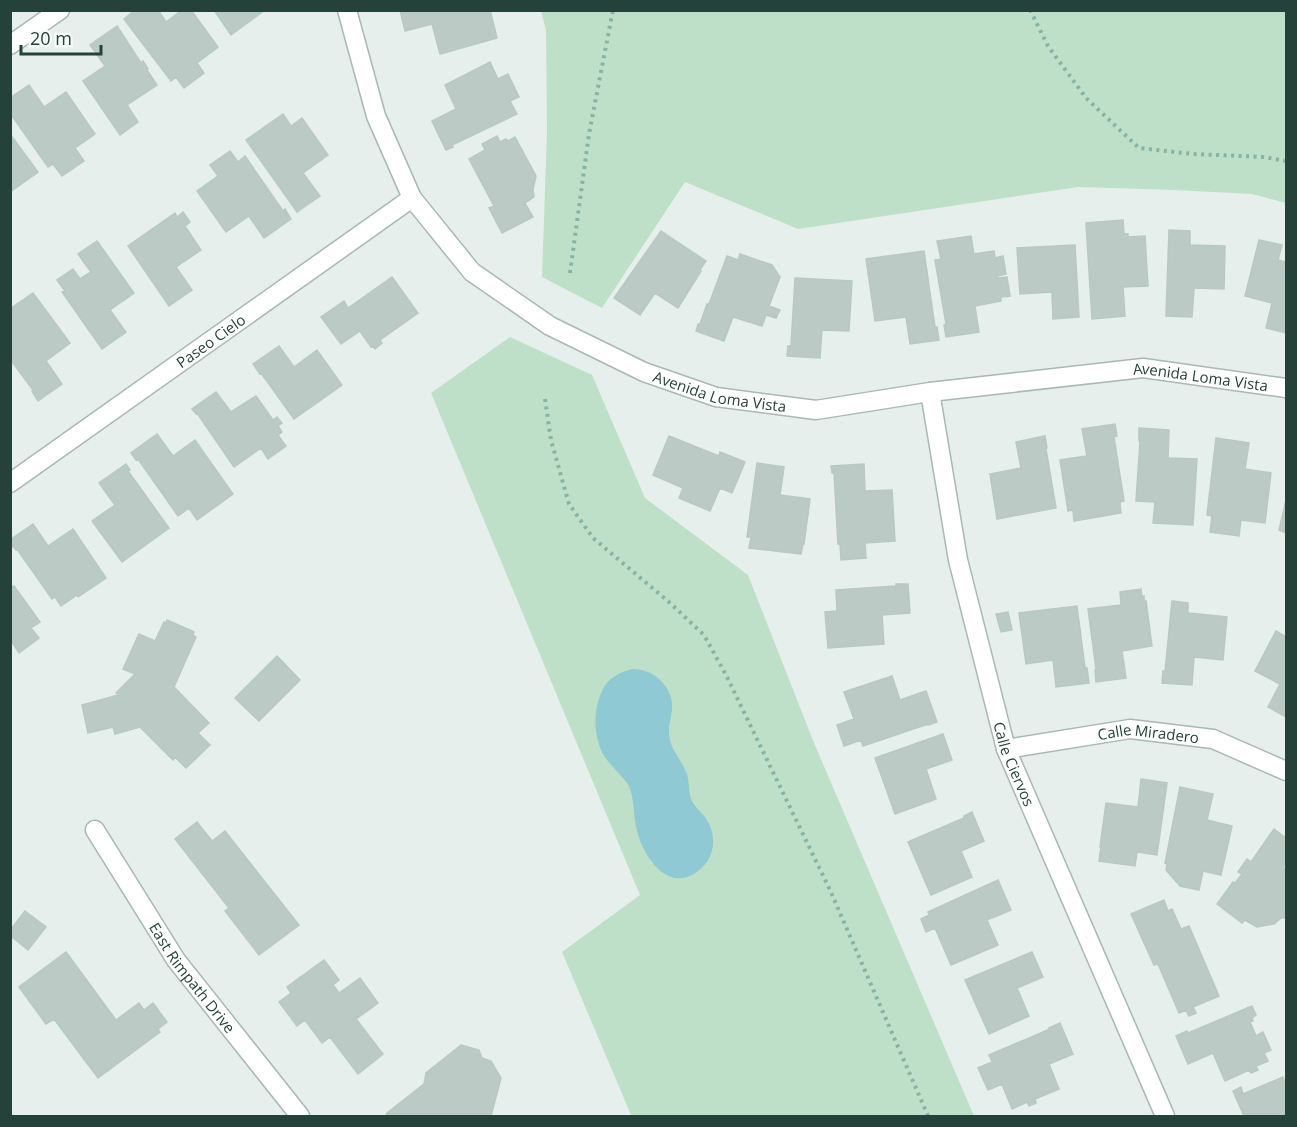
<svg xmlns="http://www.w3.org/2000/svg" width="1297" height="1127" font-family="'Open Sans',sans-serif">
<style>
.green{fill:#bfe0c8}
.water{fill:#8ec9d4}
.building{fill:#bbcac4;stroke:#b8c9c2;stroke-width:1.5}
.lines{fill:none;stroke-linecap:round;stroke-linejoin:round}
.street-casing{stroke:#a8b8b2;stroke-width:21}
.path{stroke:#86b3a5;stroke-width:4;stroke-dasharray:3 4.5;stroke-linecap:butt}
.street{stroke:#fff;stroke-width:18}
.labels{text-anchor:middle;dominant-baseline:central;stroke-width:5;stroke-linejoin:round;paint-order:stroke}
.street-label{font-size:15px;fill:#24423a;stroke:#f7fbf9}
</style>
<rect width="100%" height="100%" fill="#e6efeb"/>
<path class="green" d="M541 11H1286V203L1252 194 1174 190 1078 187 798 229 685 182 602 308 542 277 547 131 546 30Z
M510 337 592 375 645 498 748 575 814 743 974 1116H632L631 1115 562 952 640 895 431 393Z"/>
<path class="water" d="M632 669C646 669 658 675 666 687 680 709 665 720 670 740 672 751 682 761 686 772 690 780 688 790 691 799 694 806 700 811 705 817 719 837 715 863 692 875 664 889 643 854 637 831 633 816 635 801 629 786 624 777 610 766 603 754 593 735 593 708 603 689 609 677 621 672 632 669Z"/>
<path class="building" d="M135 10H158L166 22 182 10H191L218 47 197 63 204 73 184 88 176 77 171 81 124 19Z
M214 10H265L231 35Z
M400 10H475L476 13 490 10 497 38 440 54 432 24 405 31Z
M117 26 141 63 143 61 148 69 147 70 157 85 127 105 138 122 120 135 83 81 105 66 90 45Z
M490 62 498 79 508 74 519 97 510 101 517 114 452 145 453 147 446 150 432 121 456 109 445 85Z
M29 85 44 107 66 92 95 134 75 148 84 161 62 176 53 164 48 167 10 113V98Z
M283 114 291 126 302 118 328 155 303 173 320 196 297 212 246 140Z
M10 134 38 172 10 192Z
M497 136 500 142 506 139 508 141 515 137 536 176 533 189 534 197 525 203 533 217 502 233 489 208 494 206 469 159 485 150 482 144Z
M230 151 238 162 245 156 283 211 285 209 291 219 264 238 249 216 226 232 197 191 218 176 210 165Z
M183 212 190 222 185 226 201 250 176 267 192 290 169 306 128 246 175 213 177 217Z
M1123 220 1124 234H1128V237L1145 236 1148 286 1123 287 1125 316 1092 319 1086 223Z
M1169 230 1190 231V245L1225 246 1224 289 1194 288 1192 317 1166 316Z
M661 231 706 261 700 270 701 271 678 308 655 293 640 315 614 298Z
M971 236 974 254 994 251 995 258 1003 256 1006 274 997 276V278L1007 277 1010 296 1001 297V301L975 306 979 332 946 337 944 325 946 324 935 260 941 259 937 241Z
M1259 240 1282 245 1278 260 1286 262V333L1266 328 1272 303 1245 296Z
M97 241 134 293 110 310 126 332 102 349 62 292 65 291 57 280 73 269 80 279 91 272 78 254Z
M1075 245 1079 317 1053 319 1052 292 1020 294 1017 248Z
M924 251 935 327H937L939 340 910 344 906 317 875 321 866 259Z
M740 254 772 265 780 277 769 306 780 310 776 318 766 315 762 326 733 317 724 341 696 331 698 324H700L707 304H709L727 256 738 260Z
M392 277 418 313 380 340 382 343 375 349 373 346 371 347 360 331 341 344 321 317 344 301 348 308Z
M795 278 852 281 849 331 822 330 820 358 787 356 788 346H791Z
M33 293 70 343 46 361 62 384 38 401 32 391 33 390 10 359V309Z
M279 346 294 367 317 350 342 385 294 419 261 373 260 374 253 364Z
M216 392 231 412 256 396 273 420 277 417 282 423 278 426 282 432 278 435 286 446 268 459 261 448 234 467 197 413 196 414 192 409Z
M1115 424 1117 436 1114 437 1124 501 1120 502 1121 513 1074 521 1073 510 1068 511 1060 460 1087 456 1082 429Z
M1139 428 1169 430 1168 458 1197 459 1193 525 1153 523 1155 502 1136 501 1140 441H1139Z
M157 434 173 456 195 440 233 494 197 520 189 508 178 516 138 459 136 460 131 453Z
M669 436 719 456 720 452 745 462 732 493 720 488 710 511 679 498 683 488 653 475Z
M1045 436 1047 448 1046 449 1056 508 997 519 990 474 1021 468 1016 442Z
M1216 438 1249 443 1245 469 1271 473 1265 523 1241 520 1239 536 1210 532 1212 516 1207 515Z
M757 463 784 467 780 495 810 499 804 544H803L801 554 749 548 751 537H747Z
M126 464 130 470 128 471 169 528 122 562 92 521 115 505 99 483Z
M864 464 865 491 892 490 895 541 865 543 866 558 841 560 840 544H838L834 473H832L831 466Z
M1286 500V533L1279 530Z
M33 524 48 546 73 529 106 578 78 597 77 595 61 606 55 597 52 599 17 549 16 550 10 543V540Z
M896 584H908L910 613 882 615 884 644 828 648 825 612 837 611 836 590 896 586Z
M14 586 40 622 31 628 39 638 19 653 12 642 10 643V588Z
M1141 589 1142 597 1144 596V602L1146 601 1152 646 1122 651 1126 678 1096 682 1095 670 1096 669 1088 609 1121 605 1120 592Z
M1172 601 1188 603V613L1227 617 1223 660 1194 657 1192 685 1162 683 1163 671H1165Z
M1077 606 1085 668H1087L1089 683 1056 687 1053 660 1026 664 1019 613Z
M1008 612 1012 630 1001 632 996 614Z
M167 620 194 632 193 635 196 637 174 687 209 723 198 733 210 745 186 768 175 757 173 760 140 727 115 734 113 727 88 733 82 705 118 695 116 693 135 674 123 669 139 634 155 641 164 622 166 623Z
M1276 631 1286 637V717L1268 707 1280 684 1255 671Z
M277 656 300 680 259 721 235 698Z
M892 676 900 700 926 691 937 722 928 725V724L863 746 861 740 844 746 837 725 854 719 844 692Z
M943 734 952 760 926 769 936 799 895 814 875 758Z
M1141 779 1167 783 1157 855 1137 852 1135 866 1099 861 1101 847H1100L1106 803 1138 807Z
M1180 787 1213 794 1207 820 1232 826 1221 875 1203 871 1199 890 1180 886 1166 870 1167 864 1165 863Z
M972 812 984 841 961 851 972 877 931 895 908 842 964 818V816Z
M197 822 212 841 225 831 299 925 259 955 225 911 229 908 175 839Z
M1274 829 1286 838V862L1283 867 1286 870V918H1281L1274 924 1257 927 1245 920 1242 923 1217 904 1233 882 1235 883 1242 874 1238 872 1247 859 1251 862Z
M998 880 1011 910 987 920 998 945 951 965 935 928 926 932 921 919 929 915 928 912Z
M1164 900 1168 911 1172 909 1181 929 1189 926 1219 996 1193 1007 1196 1013 1189 1016 1186 1010 1179 1013 1158 964 1154 965 1131 914Z
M25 911 46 927 28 950 12 937 10 938V927L12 928Z
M66 952 116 1020 139 1003 144 1010 153 1003 167 1022 158 1029 160 1032 98 1078 54 1019 46 1024 19 987Z
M1032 952 1043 977 1017 988 1029 1016 989 1034 965 980Z
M324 960 339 980 333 985 339 993 360 978 378 1003 356 1019 383 1054 358 1074 330 1037 322 1043 305 1020 297 1026 279 1002 291 993 287 987Z
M1252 1006 1256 1015 1252 1018 1253 1021 1250 1022 1256 1036 1263 1032 1271 1050 1264 1053 1268 1061 1256 1066 1258 1070 1251 1073 1249 1070 1225 1081 1213 1053 1188 1064 1176 1036 1187 1031 1188 1033Z
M1060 1023 1073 1054 1049 1064 1059 1089 1035 1099 1036 1103 1029 1106 1027 1102 1012 1109 1002 1084 988 1090 978 1068 992 1062 989 1055 1050 1029 1049 1028Z
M461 1045 479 1050 482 1058 491 1061 501 1078 491 1116H386L387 1113 424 1084 426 1073Z
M1283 1077 1286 1086V1116H1244L1233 1091 1241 1087 1243 1094Z"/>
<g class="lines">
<g class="street-casing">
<g id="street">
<path id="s1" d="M347 10 376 116 412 198 472 272 550 326 644 372 716 397 816 410 930 392 1143 368 1286 388"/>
<path d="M10 45 60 10"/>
<path id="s2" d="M930 392 958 560 1006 749 1165 1116"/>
<path id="s3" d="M10 483 412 198"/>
<path id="s4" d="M1006 749 1130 729 1213 739 1286 771"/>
<path id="s5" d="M95 830 176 960 300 1116"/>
</g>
</g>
<path class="path" d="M1030 10 1048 46 1086 98 1139 148 1193 154 1264 157 1286 161
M570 273 589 134 613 10
M545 399 551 440 569 504 593 538 669 602 704 635 726 675 830 890 928 1116"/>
<use href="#street" class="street"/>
</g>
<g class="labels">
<g class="street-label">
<text stroke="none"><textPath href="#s3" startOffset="246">Paseo Cielo</textPath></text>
<text stroke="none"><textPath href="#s1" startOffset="1059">Avenida Loma Vista</textPath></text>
<text stroke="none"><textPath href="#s1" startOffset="573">Avenida Loma Vista</textPath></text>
<text stroke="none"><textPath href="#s4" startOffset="144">Calle Miradero</textPath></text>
<text stroke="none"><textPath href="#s2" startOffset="382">Calle Ciervos</textPath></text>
<text stroke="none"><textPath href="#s5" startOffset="177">East Rimpath Drive</textPath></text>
</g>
</g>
<rect width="1297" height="1127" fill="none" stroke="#24423a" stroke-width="24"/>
<path d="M21 45v9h80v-9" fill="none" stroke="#24423a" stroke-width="3"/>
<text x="30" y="45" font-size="18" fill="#24423a" stroke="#f7fbf9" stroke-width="4.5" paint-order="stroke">20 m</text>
</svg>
